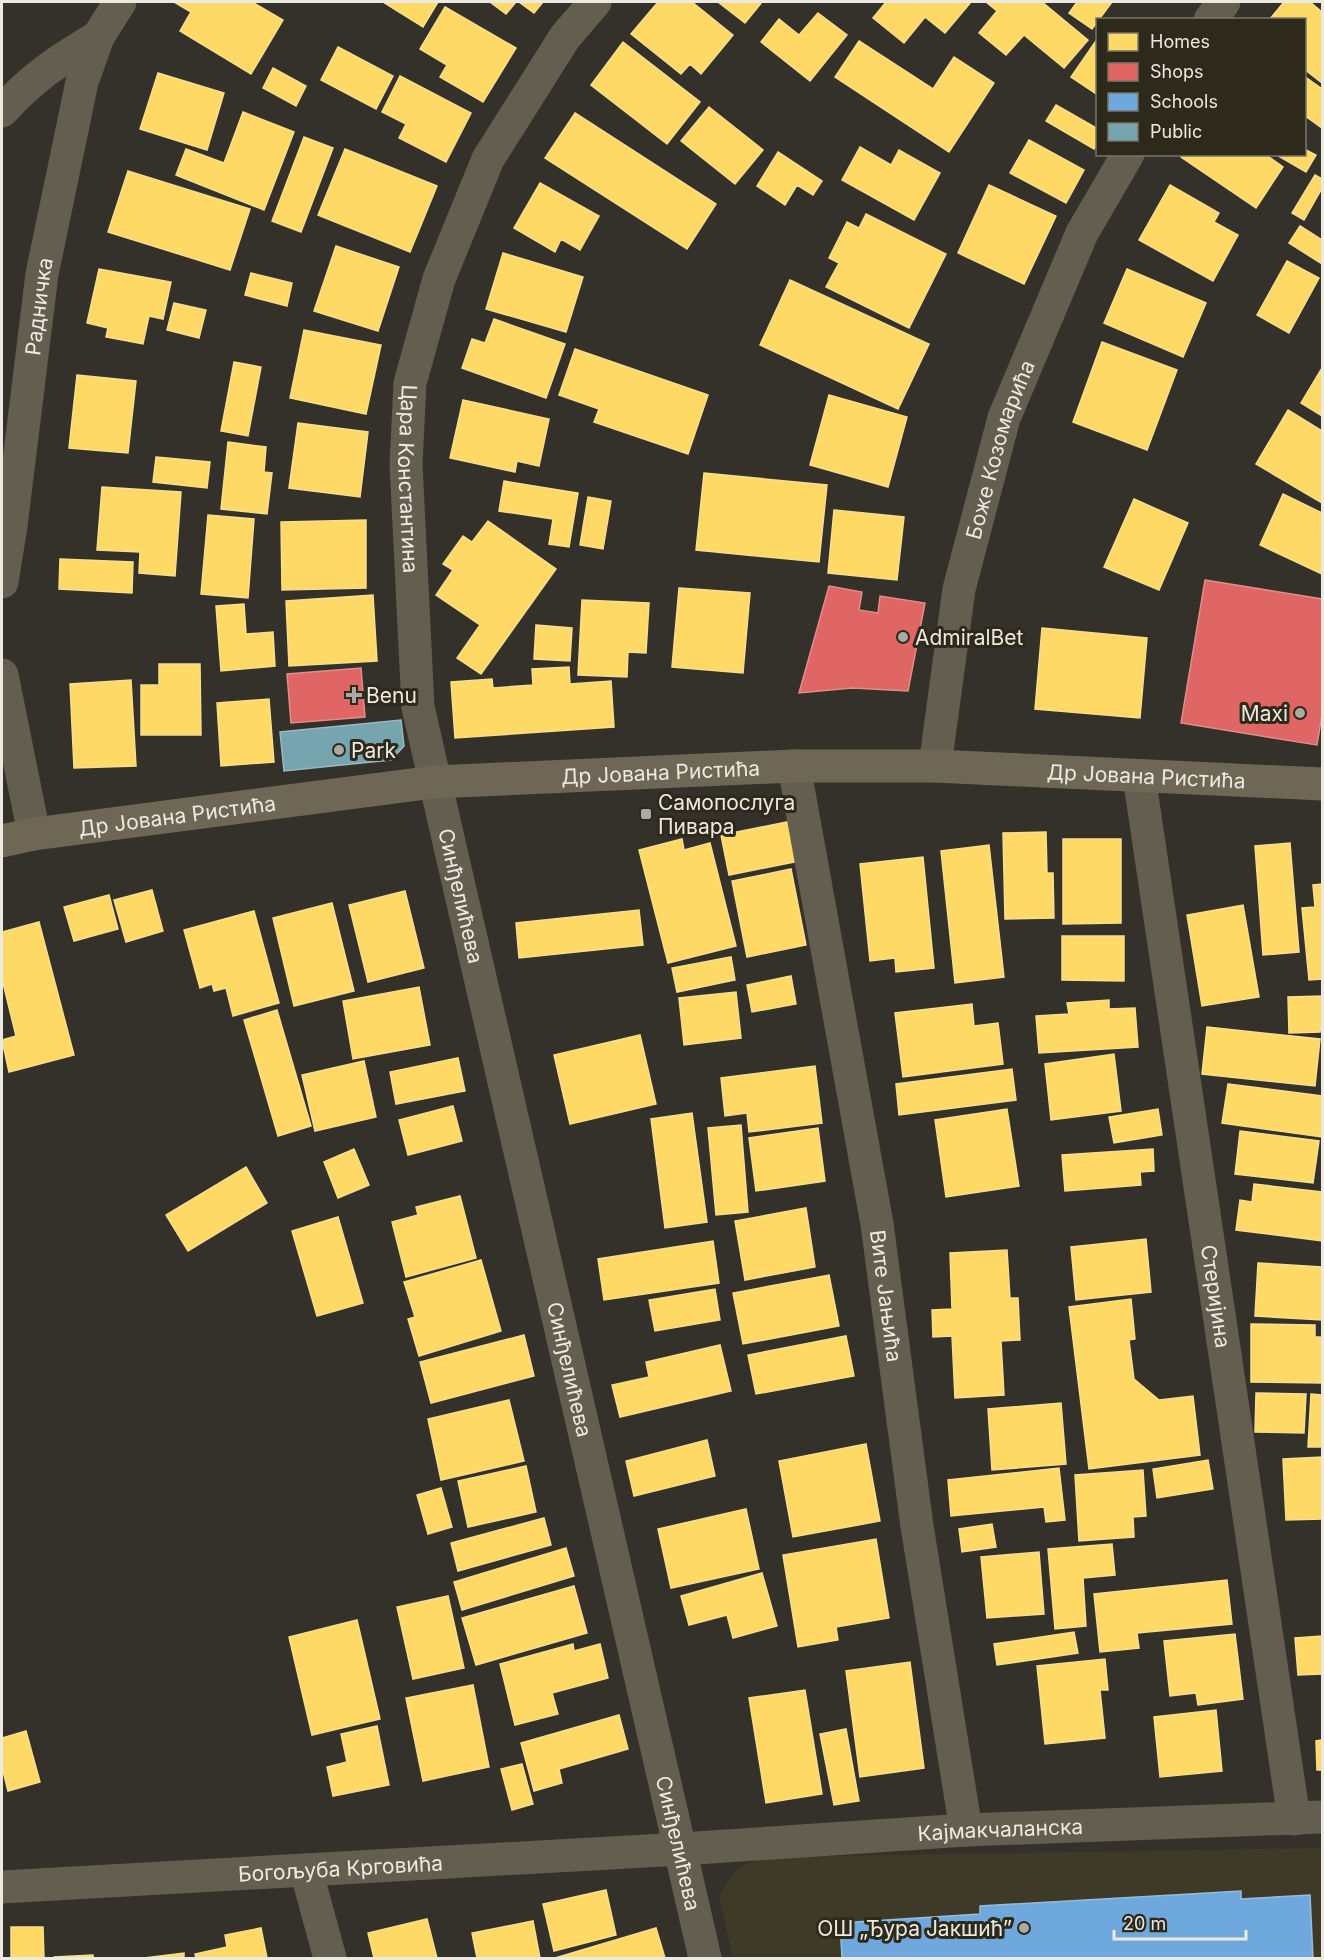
<svg xmlns="http://www.w3.org/2000/svg" width="1324" height="1960" font-family="Inter,sans-serif">
<style>
.built{fill:#3f3a27}
.homes{fill:#ffd966;stroke:#f9de8b;stroke-width:1.5}
.shops{fill:#e06666;stroke:#e38d8b;stroke-width:1.5}
.schools{fill:#6fa8dc;stroke:#94bcdd;stroke-width:1.5}
.public{fill:#76a5af;stroke:#99b9be;stroke-width:1.5}
.lines{fill:none;stroke-linecap:round;stroke-linejoin:round}
.street{stroke:#645e50;stroke-width:33}
.secondary{stroke:#6f6756;stroke-width:33}
.poi-dot{fill:#aba9a0;stroke:#2d291b;stroke-width:2}
.labels{text-anchor:middle;dominant-baseline:central;stroke-width:6;stroke-linejoin:round;paint-order:stroke}
.street-label{font-size:21px;fill:#ebe9e0;stroke:#2d291b}
.poi-label{font-size:21px;fill:#ebe9e0;stroke:#2d291b;text-anchor:start}
</style>
<rect width="100%" height="100%" fill="#333129"/>
<path class="built" d="M1322 1848V1958H733L719 1897 728 1881 740 1867 763 1857Z"/>
<path class="homes" d="M174 2H252L283 20 251 74 180 31 191 12Z
M383 2H438L423 27Z
M490 2H516L506 14Z
M519 2H543L534 13Z
M658 2H692L733 35 701 74 690 64 681 74 631 34Z
M718 2H762L745 23Z
M886 2H971L945 33 925 17 904 43 873 18Z
M986 2H1042L1088 40 1064 68 1024 35 1006 55 979 33 997 11Z
M1077 2H1112L1092 29 1069 13Z
M1284 2H1310L1322 12V83L1304 69V20H1269Z
M445 7 516 48 483 102 440 77 447 65 420 49Z
M818 13 847 35 810 81 761 42 779 19 799 35Z
M1098 38V95L1071 77Z
M859 41 933 89 954 57 994 83 949 152 835 77Z
M623 42 700 102 667 144 591 85Z
M338 47 393 76 376 109 321 80Z
M273 68 306 86 296 106 263 88Z
M158 73 224 93 207 150 140 129Z
M400 76 471 113 446 162 399 138 406 124 382 112Z
M1304 76 1322 89V128L1304 115Z
M1056 105 1098 129V143L1094 149 1046 121Z
M709 107 763 150 735 184 681 141Z
M243 112 294 132 264 210 176 175 186 149 224 163Z
M575 113 716 204 687 249 545 158Z
M304 137 333 148 301 232 272 221Z
M1029 140 1084 170 1066 203 1010 173Z
M860 147 891 165 899 150 940 173 914 220 842 180Z
M345 149 437 186 410 252 318 215Z
M1304 149 1316 155 1306 172 1275 154H1304Z
M778 152 822 181 813 195 797 185 785 205 757 186Z
M1183 154H1265L1283 167 1256 208 1181 157Z
M128 171 250 209 230 270 108 232Z
M1315 175 1322 179V188L1304 220 1292 213Z
M540 183 599 216 580 250 561 239 555 252 514 228Z
M989 185 1056 216 1024 284 958 253Z
M1170 185 1219 213 1214 222 1238 235 1213 281 1139 240Z
M866 214 946 254 909 328 826 287 839 263 829 258 847 222 859 228Z
M1300 226 1322 240V264L1289 243Z
M336 246 399 267 378 331 314 311Z
M503 253 583 277 566 332 486 309Z
M1287 261 1319 278 1289 333 1257 315Z
M99 269 171 282 163 319 149 316 143 344 106 337 108 328 87 323Z
M1127 269 1206 303 1183 357 1104 323Z
M251 273 292 283 287 306 245 295Z
M790 280 929 344 898 409 760 345Z
M174 303 206 310 199 338 167 330Z
M494 319 565 344 546 398 462 368 472 339 485 343Z
M304 330 381 345 366 414 290 398Z
M1102 342 1177 370 1147 450 1073 422Z
M575 349 708 395 688 454 594 422 599 409 559 395Z
M234 362 261 367 248 436 221 431Z
M1322 368V416L1301 403Z
M77 375 136 381 128 453 69 448Z
M829 395 907 417 888 487 810 465Z
M463 400 549 419 539 466 517 461 515 472 450 458Z
M1288 410 1322 431V503L1256 464Z
M298 423 368 432 360 497 289 488Z
M228 442 266 447 264 472 272 473 267 514 221 509Z
M156 457 210 462 207 488 153 482Z
M704 473 827 485 819 562 696 550Z
M504 481 578 493 569 547 549 544 553 519 499 511Z
M102 487 181 492 175 576 139 573 140 552 97 550Z
M1283 494 1322 513V574L1260 545Z
M588 497 611 501 603 549 580 545Z
M1134 499 1188 523 1159 590 1104 567Z
M834 510 904 517 897 580 828 573Z
M208 515 254 519 248 598 201 594Z
M366 520V588L282 590 281 522Z
M488 521 556 569 481 674 457 658 480 625 436 595 453 570 443 564 463 536 472 542Z
M60 559 133 562 132 593 59 589Z
M679 588 750 593 743 673 672 667Z
M373 595 377 661 289 666 286 601Z
M582 600 649 603 646 653 628 652 627 677 578 675Z
M244 604 246 634 273 632 275 666 221 671 216 606Z
M536 625 572 628 570 661 534 659Z
M1042 628 1147 638 1140 718 1035 709Z
M159 664H200L201 735H141V685H159Z
M569 667 570 684 611 681 614 727 455 738 451 682 492 679 493 688 533 685 532 669Z
M131 680 136 766 74 768 70 684Z
M269 699 274 762 221 766 217 703Z
M792 821 800 861 729 875 721 835Z
M1046 832 1047 873H1053L1054 918 1005 919 1003 833Z
M682 839 684 850 710 843 736 946 668 963 639 850Z
M1063 839H1121V923L1063 924Z
M1290 843 1299 952 1263 955 1255 846Z
M989 845 1004 977 955 983 941 851Z
M923 857 934 968 896 972 895 958 870 961 860 864Z
M791 869 806 945 747 957 732 881Z
M1322 884V979L1309 980 1302 908 1315 907 1313 885Z
M152 890 163 931 126 942 114 900Z
M405 891 424 968 368 982 349 905Z
M109 895 118 929 74 941 64 907Z
M332 903 354 991 294 1006 273 918Z
M1243 905 1259 997 1202 1006 1187 915Z
M639 910 643 945 519 958 516 923Z
M254 911 279 1003 233 1016 226 988 214 991 212 984 200 988 184 930Z
M39 922 74 1055 9 1072 2 1040 16 1036 2 979V932Z
M1062 936H1124V981L1062 980Z
M731 957 735 980 677 992 672 968Z
M791 976 796 1004 752 1012 747 985Z
M419 987 430 1045 353 1059 343 1001Z
M736 992 741 1038 684 1045 679 998Z
M1322 996V1024H1321L1320 1032 1289 1033 1288 997Z
M1109 1000V1009L1135 1008 1138 1047 1039 1053 1036 1016 1069 1014 1067 1003Z
M972 1004 974 1026 998 1023 1003 1064 903 1077 895 1013Z
M277 1010 311 1126 278 1136 244 1020Z
M1207 1027 1320 1039 1315 1086 1202 1074Z
M640 1035 656 1104 570 1124 554 1055Z
M1114 1054 1121 1111 1051 1120 1045 1064Z
M458 1058 465 1091 396 1104 390 1072Z
M364 1061 376 1117 315 1131 302 1075Z
M815 1066 822 1123 749 1132 747 1113 725 1116 721 1078Z
M1012 1069 1016 1100 899 1115 896 1084Z
M1228 1084 1322 1096V1137L1222 1123Z
M453 1106 462 1141 408 1155 399 1120Z
M1007 1109 1019 1186 946 1197 935 1120Z
M1158 1109 1162 1135 1114 1143 1109 1117Z
M692 1113 707 1222 665 1228 651 1119Z
M741 1125 748 1212 716 1215 708 1128Z
M818 1128 825 1181 756 1191 749 1138Z
M1240 1131 1319 1141 1313 1183 1235 1174Z
M354 1149 369 1185 338 1198 324 1162Z
M1153 1149 1154 1171 1140 1172 1141 1185 1065 1191 1062 1155Z
M246 1167 267 1203 188 1251 166 1215Z
M1254 1184 1322 1192V1241L1236 1230 1240 1200 1252 1202Z
M460 1196 476 1258 406 1277 392 1222 418 1215 416 1207Z
M806 1208 815 1267 745 1280 735 1221Z
M338 1217 363 1303 317 1316 292 1231Z
M1146 1239 1151 1292 1076 1300 1071 1247Z
M713 1241 719 1283 604 1300 598 1259Z
M1007 1250 1010 1298H1018L1020 1340 1001 1341 1004 1395 955 1398 952 1336 933 1337 932 1310 952 1309 950 1253Z
M481 1260 501 1331 419 1356 408 1319 415 1317 404 1282Z
M1258 1263 1322 1267V1320L1255 1316Z
M829 1275 839 1326 743 1344 733 1293Z
M715 1289 720 1320 655 1331 649 1300Z
M1131 1299 1135 1339 1129 1340 1134 1379 1159 1400 1193 1396 1200 1455 1089 1469 1069 1307Z
M1251 1324 1315 1325V1337H1322V1383L1251 1382Z
M524 1335 534 1376 431 1403 420 1362Z
M846 1336 854 1376 756 1394 748 1355Z
M720 1345 731 1391 620 1417 612 1385 649 1377 646 1362Z
M1256 1393 1306 1394 1304 1433 1255 1432Z
M1311 1394 1322 1395V1447H1308Z
M509 1400 524 1461 441 1480 428 1419Z
M1061 1403 1066 1464 992 1470 988 1409Z
M707 1440 715 1476 634 1496 626 1461Z
M866 1444 880 1521 793 1537 779 1461Z
M1322 1457V1519L1286 1520 1283 1459Z
M1208 1460 1213 1489 1157 1498 1153 1469Z
M526 1466 536 1512 468 1527 458 1481Z
M1059 1468 1065 1520 1046 1522 1044 1507 951 1516 948 1480Z
M1143 1470 1146 1516 1133 1517 1134 1537 1079 1541 1075 1475Z
M441 1488 452 1527 428 1534 417 1495Z
M746 1509 759 1569 671 1588 658 1529Z
M544 1518 551 1545 458 1571 451 1543Z
M992 1524 996 1547 962 1552 959 1529Z
M876 1539 889 1618 836 1627 838 1640 798 1647 783 1555Z
M1112 1544 1115 1575 1083 1578 1086 1626 1055 1629 1048 1549Z
M566 1548 574 1576 462 1610 454 1582Z
M1039 1552 1044 1614 987 1618 981 1557Z
M762 1573 777 1626 733 1638 727 1615 689 1625 681 1596Z
M1227 1580 1232 1624 1137 1633 1139 1648 1100 1652 1094 1594Z
M574 1586 587 1633 476 1665 462 1618Z
M448 1596 464 1668 413 1679 397 1607Z
M357 1620 380 1719 312 1735 289 1637Z
M1074 1632 1078 1653 997 1665 994 1644Z
M1235 1634 1243 1699 1198 1705 1196 1693 1170 1696 1164 1641Z
M1322 1636V1674L1298 1675 1295 1638Z
M573 1644 574 1651 600 1644 608 1678 552 1693 558 1714 515 1725 500 1664Z
M1105 1659 1108 1690H1100L1105 1738 1045 1744 1037 1666Z
M910 1662 924 1768 860 1777 846 1671Z
M473 1685 489 1767 423 1781 406 1698Z
M805 1690 822 1794 766 1803 749 1698Z
M1216 1710 1222 1771 1160 1777 1154 1717Z
M619 1715 628 1749 559 1769 562 1783 534 1791 521 1743Z
M377 1726 389 1785 333 1796 327 1767 347 1762 341 1734Z
M846 1729 859 1801 834 1805 820 1734Z
M26 1731 40 1782 8 1791 2 1767V1738Z
M1322 1740V1770H1317L1316 1741Z
M522 1764 533 1804 512 1810 501 1769Z
M606 1890 616 1935 554 1951 543 1904Z
M427 1919 437 1958H374L368 1933Z
M533 1921 540 1958H477L472 1933Z
M11 1927H43L44 1958H11Z
M261 1928 267 1958H196L195 1954 227 1947 225 1935Z
M656 1928 665 1958H555Z
M184 1953V1958H144Z
M93 1955V1958H56L55 1957Z"/>
<path class="shops" d="M1205 580 1322 599V715L1317 745 1181 723Z
M829 586 862 592 859 610 878 613 880 596 925 603 908 691 852 688 799 693Z
M361 668 365 717 291 723 287 674Z"/>
<path class="schools" d="M1241 1891V1899L1310 1895 1313 1958H842L840 1923 980 1914V1906Z"/>
<path class="public" d="M401 720 404 746 391 760 284 771 280 732Z"/>
<g class="lines">
<g class="street">
<path id="s1" d="M595 2 565 37 488 159 439 279 410 383 406 464 418 707 705 1958"/>
<path d="M1210 20 1224 2"/>
<path d="M2 111C33 77 59 60 98 37"/>
<path id="s2" d="M2 582 11 526 42 274 82 82 98 37 120 2"/>
<path d="M2 675 34 834"/>
<path id="s3" d="M794 766 877 1224 917 1526 966 1830"/>
<path id="s4" d="M935 766 959 589 1004 418 1082 233 1128 154"/>
<path id="s5" d="M1139 776 1294 1819"/>
<path d="M306 1870 330 1958"/>
<path id="s6" d="M2 1887 681 1849 966 1830 1322 1817"/>
</g>
<path class="secondary" id="s7" d="M2 841 34 834 434 782 794 766H935L1322 784"/>
</g>
<g class="poi-dot">
<circle cx="903" cy="637" r="6"/>
<path d="M351 686h6v6h6v6h-6v6h-6v-6h-6v-6h6z"/>
<circle cx="1300" cy="713" r="6"/>
<circle cx="339" cy="750" r="6"/>
<rect x="640" y="808" width="12" height="12" rx="3"/>
<circle cx="1024" cy="1928" r="6"/>
</g>
<g class="labels">
<g class="street-label">
<text stroke="none"><textPath href="#s2" startOffset="278">Радничка</textPath></text>
<text stroke="none"><textPath href="#s4" startOffset="324">Боже Козомарића</textPath></text>
<text stroke="none"><textPath href="#s1" startOffset="524">Цара Константина</textPath></text>
<text stroke="none"><textPath href="#s7" startOffset="663">Др Јована Ристића</textPath></text>
<text stroke="none"><textPath href="#s7" startOffset="1149">Др Јована Ристића</textPath></text>
<text stroke="none"><textPath href="#s7" startOffset="177">Др Јована Ристића</textPath></text>
<text stroke="none"><textPath href="#s1" startOffset="946">Синђелићева</textPath></text>
<text stroke="none"><textPath href="#s3" startOffset="538">Вите Јањића</textPath></text>
<text stroke="none"><textPath href="#s5" startOffset="526">Стеријина</textPath></text>
<text stroke="none"><textPath href="#s1" startOffset="1432">Синђелићева</textPath></text>
<text stroke="none"><textPath href="#s6" startOffset="1000">Кајмакчаланска</textPath></text>
<text stroke="none"><textPath href="#s1" startOffset="1918">Синђелићева</textPath></text>
<text stroke="none"><textPath href="#s6" startOffset="339">Богољуба Крговића</textPath></text>
</g>
<g class="poi-label">
<text x="915" y="637">AdmiralBet</text>
<text x="366" y="695">Benu</text>
<text x="1288" y="713" text-anchor="end">Maxi</text>
<text x="351" y="750">Park</text>
<text x="658" y="802">Самопослуга<tspan x="658" dy="24">Пивара</tspan></text>
<text x="1012" y="1928" text-anchor="end">ОШ „Ђура Јакшић”</text>
</g>
</g>
<rect width="1324" height="1960" fill="none" stroke="#ebe9e0" stroke-width="6"/>
<rect x="1096" y="18" width="210" height="138" fill="#2d291b" stroke="#79766a" stroke-width="1.5"/>
<rect x="1108" y="33" width="30" height="18" fill="#ffd966" stroke="#79766a" stroke-width="1.5"/>
<text x="1150" y="48" font-size="18" fill="#ebe9e0">Homes</text>
<rect x="1108" y="63" width="30" height="18" fill="#e06666" stroke="#79766a" stroke-width="1.5"/>
<text x="1150" y="78" font-size="18" fill="#ebe9e0">Shops</text>
<rect x="1108" y="93" width="30" height="18" fill="#6fa8dc" stroke="#79766a" stroke-width="1.5"/>
<text x="1150" y="108" font-size="18" fill="#ebe9e0">Schools</text>
<rect x="1108" y="123" width="30" height="18" fill="#76a5af" stroke="#79766a" stroke-width="1.5"/>
<text x="1150" y="138" font-size="18" fill="#ebe9e0">Public</text>
<path d="M1114 1930v9h132v-9" fill="none" stroke="#ebe9e0" stroke-width="3"/>
<text x="1123" y="1930" font-size="18" fill="#ebe9e0" stroke="#2d291b" stroke-width="4.5" paint-order="stroke">20 m</text>
</svg>
